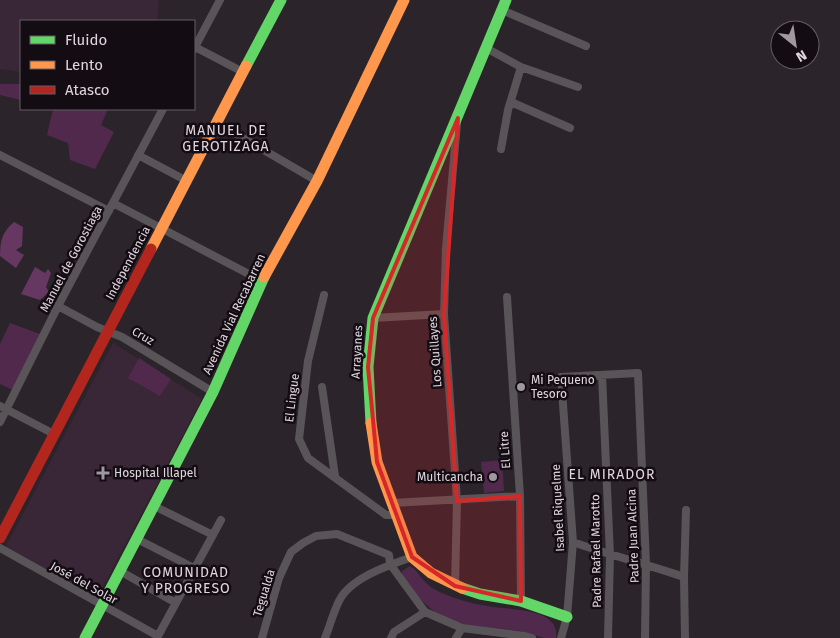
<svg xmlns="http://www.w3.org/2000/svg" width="840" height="638" font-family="'Fira Sans',sans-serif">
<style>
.built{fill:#392636}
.green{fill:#51294d}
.forest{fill:#663761}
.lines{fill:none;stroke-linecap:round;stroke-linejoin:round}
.street{stroke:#585457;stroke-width:8}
.fast{stroke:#63d668;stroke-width:11}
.slow{stroke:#ff974d;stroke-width:11}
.jam{stroke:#b3261e;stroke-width:11}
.marked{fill:#d62828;fill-opacity:0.2;stroke:#d62828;stroke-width:4;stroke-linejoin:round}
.poi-dot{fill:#a1979f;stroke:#130c12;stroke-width:2}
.labels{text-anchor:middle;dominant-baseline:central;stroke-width:5;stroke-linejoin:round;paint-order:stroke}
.street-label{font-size:12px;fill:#e0d5de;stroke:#130c12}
.poi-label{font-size:12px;fill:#e0d5de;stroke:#130c12;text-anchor:start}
.neighbourhood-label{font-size:14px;letter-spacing:1px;fill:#e0d5de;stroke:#130c12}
</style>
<rect width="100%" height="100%" fill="#2c242b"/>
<path class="built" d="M0 0H159L157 21H21V72L0 69Z
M113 343 202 399 97 598 5 548Z"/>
<path class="green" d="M0 84H21V100L0 95Z
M53 109H108L101 125 114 132 95 169 70 160 68 143 47 135Z
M10 323 40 334 13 390 0 384V344Z
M139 358 171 379 160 396 128 378Z
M502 460 504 491 484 493 481 462Z
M410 566C417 570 420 577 426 583 430 587 437 591 442 593 456 599 472 604 487 606 507 610 561 607 556 638H544L521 631 466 625 438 615 411 591 402 576V571Z"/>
<path class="forest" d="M14 222 23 227 22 246 16 250 24 255 16 268 0 256C0 241 2 232 14 222Z
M35 267 45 273 48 269 51 273 46 287 49 292 40 300 21 294Z"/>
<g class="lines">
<path class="street" d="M502 10 586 46
M195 47 243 72
M486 48 521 67 508 110 501 149
M194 49 220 0
M521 67 578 87
M511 102 570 128
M217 123 317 181
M0 155 109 211
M138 155 187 181
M113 203 262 281
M324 295 308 361 299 439 308 458 386 515H396
M507 297 520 496 521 601
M58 306 97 327 122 337 213 392
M373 318 444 314
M602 375 610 555 608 637
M322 387 335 476
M0 406 54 434
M0 422 58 306 163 109
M392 503 520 496
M154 506 213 535
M137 539 194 568
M573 542C609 555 647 564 684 577
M0 548 158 636 221 520
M120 571 176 603
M455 586 457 501 444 314 446 248 457 124
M262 638 279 578 291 552 303 543 316 536 337 534 389 555 390 564 425 612 462 628 525 636 532 638
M325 638C330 626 333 613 339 601 350 578 389 565 412 557
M391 638 394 632 425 612
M456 638 462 628
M561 638 567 617 573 542 561 377 638 373 646 564 645 638
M685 638 684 577 686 510"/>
<path class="fast" d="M246 66 281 0
M371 423 368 367 373 318 506 0
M462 588 480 594 521 601 567 617
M85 638 213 392 264 277"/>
<path class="slow" d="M151 249 246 66
M264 277 317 181 404 0
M371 423 377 462 412 557 431 573 462 588"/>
<path class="jam" d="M0 538 151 249"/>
</g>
<path class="marked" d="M458 118 444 314 457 501 520 496 521 601 455 586 412 557 377 462 368 367 373 318Z"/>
<g class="poi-dot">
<circle cx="521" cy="387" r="5"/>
<path d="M100.5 465.5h5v5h5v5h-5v5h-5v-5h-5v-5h5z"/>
<circle cx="493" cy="477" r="5"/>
</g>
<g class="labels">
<g class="street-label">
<text transform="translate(71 259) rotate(-62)">Manuel de Gorostiaga</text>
<text transform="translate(128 263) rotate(-62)">Independencia</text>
<text transform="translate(234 314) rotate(-65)">Avenida Vial Recabarren</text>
<text transform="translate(143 336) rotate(31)">Cruz</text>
<text transform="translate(357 352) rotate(-87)">Arrayanes</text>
<text transform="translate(435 352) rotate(-94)">Los Quillayes</text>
<text transform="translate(292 398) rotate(-83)">El Lingue</text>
<text transform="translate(505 450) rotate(-94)">El Litre</text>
<text transform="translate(558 508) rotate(-93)">Isabel Riquelme</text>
<text transform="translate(633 536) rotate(-92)">Padre Juan Alcina</text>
<text transform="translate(596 551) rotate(-91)">Padre Rafael Marotto</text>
<text transform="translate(84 583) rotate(29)">José del Solar</text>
<text transform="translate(264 593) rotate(-73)">Tegualda</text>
</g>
<g class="poi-label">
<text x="531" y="380">Mi Pequeno<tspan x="531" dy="14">Tesoro</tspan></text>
<text x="114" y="473">Hospital Illapel</text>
<text x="483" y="477" text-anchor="end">Multicancha</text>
</g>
<g class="neighbourhood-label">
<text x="226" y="130">MANUEL DE<tspan x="226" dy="16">GEROTIZAGA</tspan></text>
<text x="612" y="474">EL MIRADOR</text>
<text x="186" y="572">COMUNIDAD<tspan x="186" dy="16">Y PROGRESO</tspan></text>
</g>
</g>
<rect x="20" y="20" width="175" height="90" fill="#130c12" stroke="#655c64"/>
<rect x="30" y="36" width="25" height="8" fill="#63d668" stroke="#655c64"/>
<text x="65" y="45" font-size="15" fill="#e0d5de">Fluido</text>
<rect x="30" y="61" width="25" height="8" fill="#ff974d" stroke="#655c64"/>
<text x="65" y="70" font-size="15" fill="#e0d5de">Lento</text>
<rect x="30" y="86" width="25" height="8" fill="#b3261e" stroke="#655c64"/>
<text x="65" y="95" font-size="15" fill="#e0d5de">Atasco</text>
<g transform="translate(795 45) rotate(150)"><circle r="24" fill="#130c12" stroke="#655c64"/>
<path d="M0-4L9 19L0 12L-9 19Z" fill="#a1979f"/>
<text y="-8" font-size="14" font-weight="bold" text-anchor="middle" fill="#e0d5de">N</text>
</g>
</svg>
